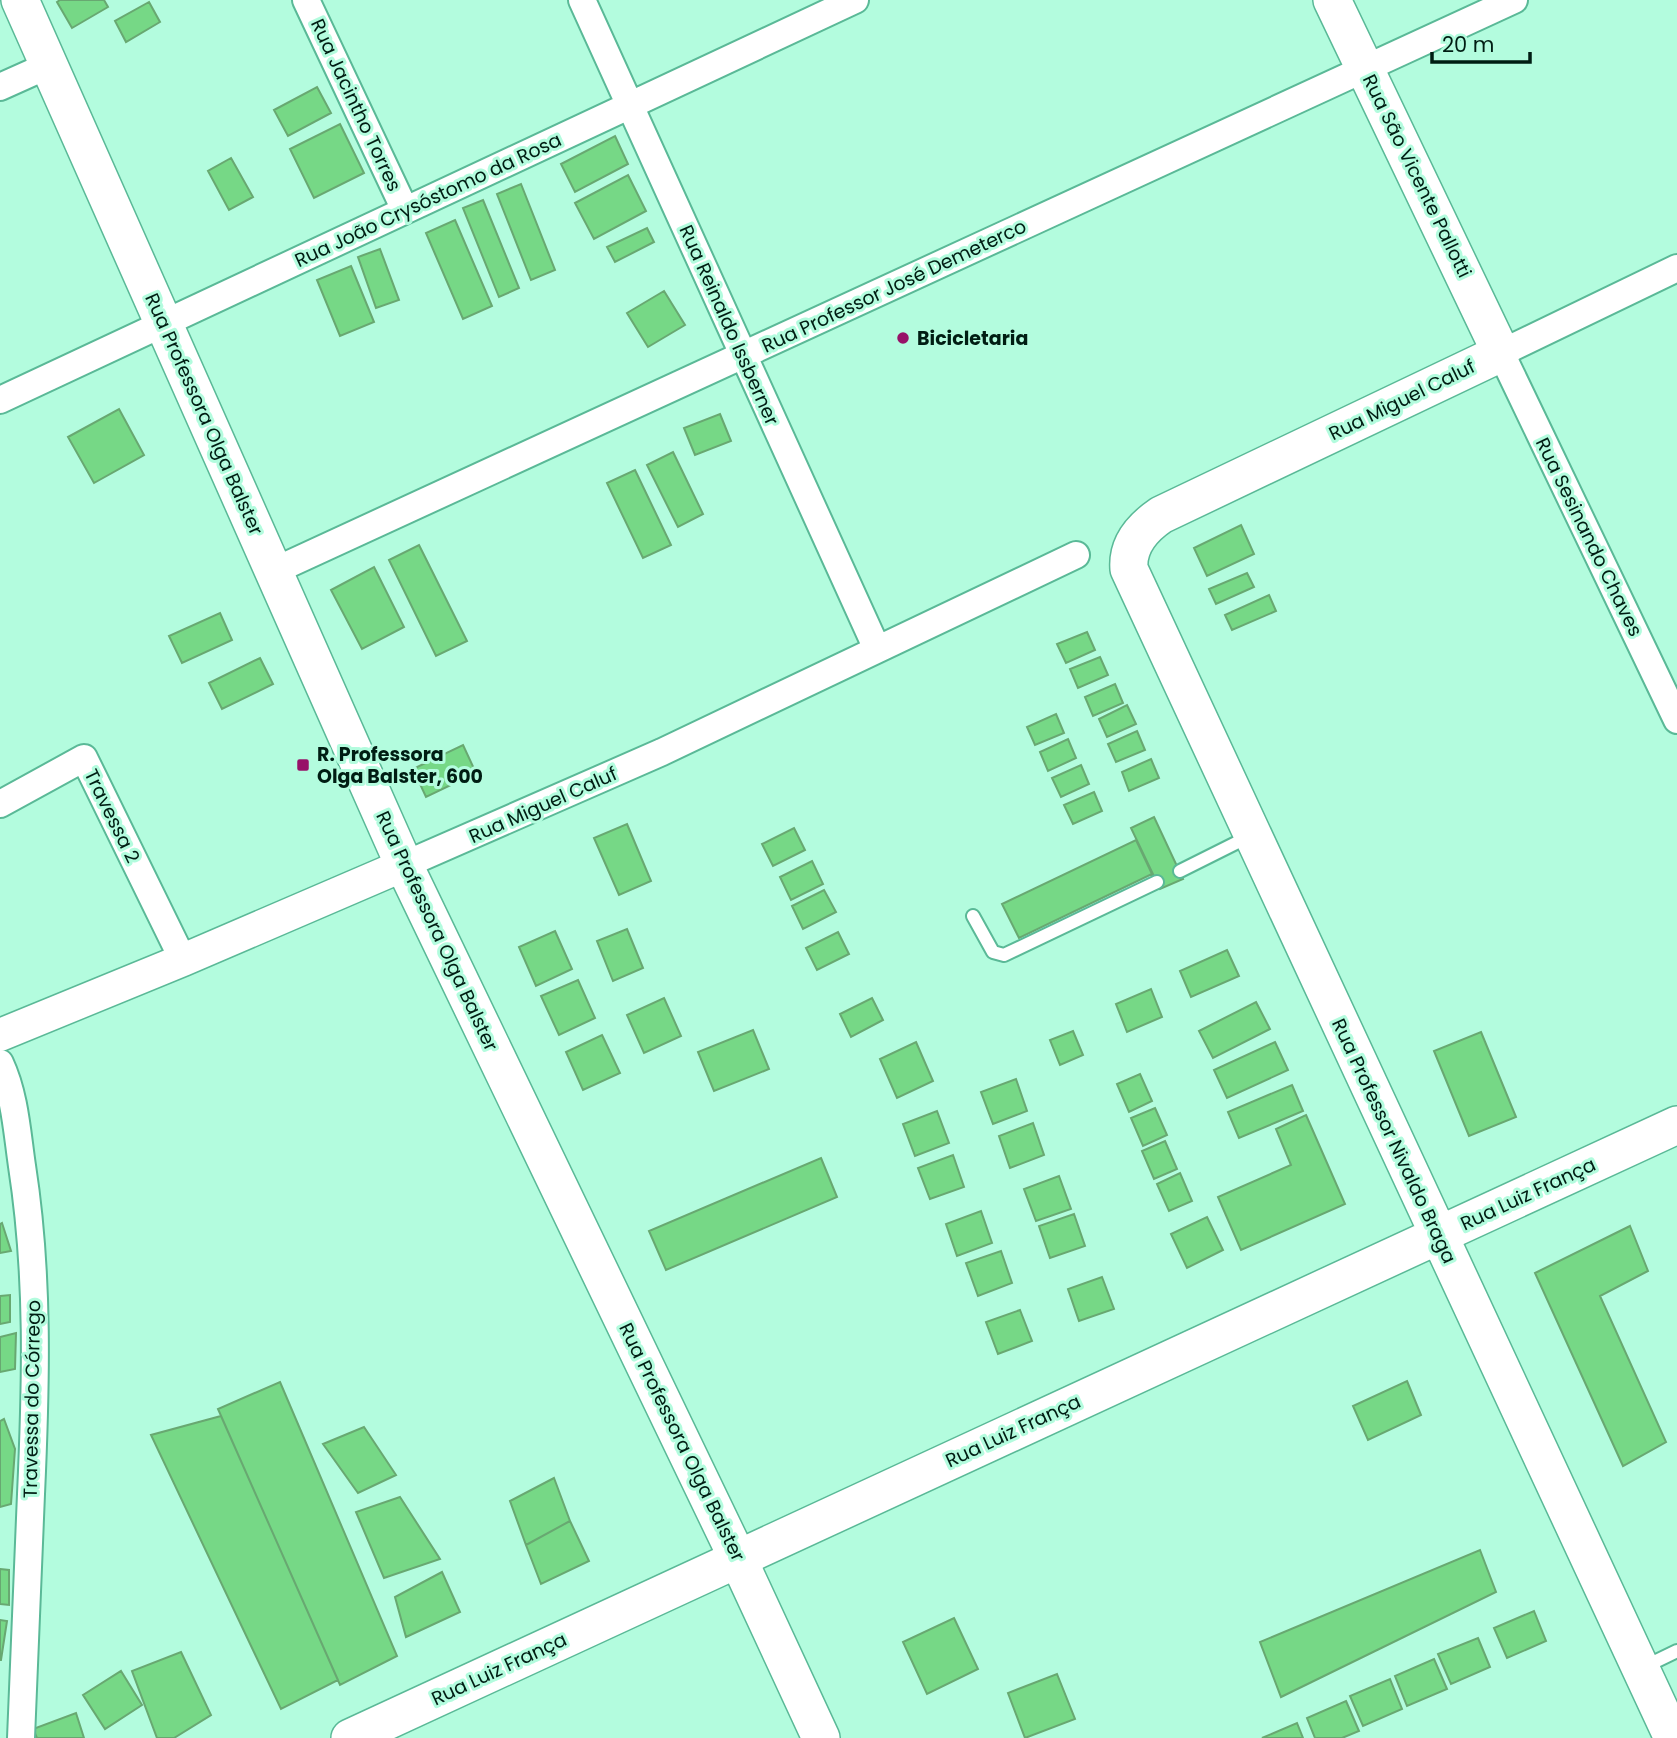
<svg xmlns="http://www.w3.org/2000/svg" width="1677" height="1738" font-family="Poppins,sans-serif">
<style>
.building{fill:#76d886;stroke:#68a871;stroke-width:2}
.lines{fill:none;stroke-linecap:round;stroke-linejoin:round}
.service-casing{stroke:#5ab997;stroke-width:16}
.minor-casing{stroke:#5ab997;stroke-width:30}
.tertiary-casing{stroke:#5ab997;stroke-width:35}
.secondary-casing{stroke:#5ab997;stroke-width:40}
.service{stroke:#fff;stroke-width:12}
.minor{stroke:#fff;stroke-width:26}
.tertiary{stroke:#fff;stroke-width:32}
.secondary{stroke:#fff;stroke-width:37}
.poi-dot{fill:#971268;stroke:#b3fcde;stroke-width:2.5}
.labels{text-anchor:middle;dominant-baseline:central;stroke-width:6;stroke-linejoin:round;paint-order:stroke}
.street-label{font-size:19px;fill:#001d13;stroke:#b3fcde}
.poi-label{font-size:19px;font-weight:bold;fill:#001d13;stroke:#b3fcde;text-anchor:start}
</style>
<rect width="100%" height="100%" fill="#b3fcde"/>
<path class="building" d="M60 0H104L108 7 72 28 57 2Z
M149 2 160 22 126 42 115 21Z
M317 87 331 113 288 136 274 110Z
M340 124 364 173 314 198 290 149Z
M615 136 628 164 575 192 561 164Z
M231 158 253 197 229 210 208 171Z
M628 175 646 211 594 239 575 203Z
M521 184 555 270 531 280 497 194Z
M483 200 519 288 499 297 463 208Z
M455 220 492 306 463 319 426 233Z
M647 228 654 242 615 262 607 247Z
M380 249 399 300 376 308 358 257Z
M351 266 374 322 340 336 317 280Z
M664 291 685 325 648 347 627 313Z
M119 409 144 455 94 483 68 437Z
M720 414 731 441 695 455 684 428Z
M673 452 703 514 678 527 647 465Z
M635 470 671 545 643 558 607 483Z
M1241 525 1254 554 1207 576 1194 548Z
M419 545 467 641 436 656 389 560Z
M374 567 404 627 362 649 331 590Z
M1247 573 1254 587 1216 604 1209 589Z
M1269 595 1276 611 1232 630 1225 615Z
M220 613 232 640 182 663 169 636Z
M1087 632 1095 650 1066 663 1057 644Z
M1100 657 1108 675 1078 688 1070 669Z
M260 658 273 684 222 709 209 683Z
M1115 684 1123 703 1093 716 1085 697Z
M1127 705 1136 724 1107 737 1099 719Z
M1056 714 1064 733 1035 745 1027 727Z
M1137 731 1145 750 1116 762 1108 744Z
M1068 739 1076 758 1048 771 1040 752Z
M463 745 476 773 426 797 413 769Z
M1151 759 1159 778 1129 791 1122 772Z
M1081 765 1089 784 1061 797 1052 778Z
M1094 792 1102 811 1073 824 1064 805Z
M1154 817 1183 879 1160 889 1131 828Z
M627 824 651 881 619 895 594 838Z
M794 828 805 850 773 866 762 844Z
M1136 840 1152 874 1019 938 1002 904Z
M812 861 823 884 791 900 780 877Z
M824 890 836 912 803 929 792 906Z
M627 929 643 968 613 981 597 941Z
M555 931 572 969 536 986 519 947Z
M838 932 849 954 817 970 806 948Z
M1227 950 1239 976 1191 997 1180 971Z
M578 980 595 1018 559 1035 541 996Z
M1151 989 1162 1017 1127 1032 1116 1004Z
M664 998 681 1036 644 1053 627 1015Z
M872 998 883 1020 851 1037 840 1014Z
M1256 1002 1270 1029 1213 1058 1199 1031Z
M753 1030 769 1069 714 1091 698 1052Z
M1073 1031 1083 1055 1060 1065 1050 1040Z
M1481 1032 1516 1117 1469 1136 1434 1051Z
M602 1035 620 1073 583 1090 566 1052Z
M916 1042 933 1081 897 1098 880 1059Z
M1275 1042 1288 1070 1227 1098 1214 1070Z
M1140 1074 1152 1101 1129 1112 1117 1084Z
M1016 1079 1027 1111 993 1124 981 1092Z
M1292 1085 1303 1111 1239 1138 1228 1112Z
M1155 1108 1167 1135 1143 1146 1131 1118Z
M937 1111 949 1143 915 1156 903 1124Z
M1306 1115 1345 1204 1241 1250 1218 1197 1291 1165 1276 1129Z
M1033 1123 1044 1155 1010 1168 999 1136Z
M1165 1141 1177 1169 1154 1179 1142 1151Z
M953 1155 964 1187 930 1199 918 1168Z
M821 1158 837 1197 666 1270 649 1231Z
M1180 1173 1192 1201 1169 1211 1157 1184Z
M1059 1176 1071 1209 1036 1221 1024 1189Z
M981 1211 992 1243 957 1256 946 1224Z
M1074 1214 1085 1246 1050 1258 1039 1226Z
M1207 1217 1223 1250 1187 1268 1171 1234Z
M2 1223 11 1251 0 1253V1224Z
M1630 1226 1648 1271 1600 1296 1666 1442 1623 1466 1535 1273Z
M1001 1251 1012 1283 978 1296 966 1263Z
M1102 1277 1114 1309 1079 1321 1068 1289Z
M10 1295V1322L0 1324V1296Z
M1020 1310 1032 1341 998 1354 986 1322Z
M16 1333 15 1369 0 1372V1337Z
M1407 1381 1421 1415 1368 1440 1353 1406Z
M280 1382 397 1656 340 1685 218 1409Z
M221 1416 338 1680 281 1709 151 1435Z
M4 1419 15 1449 11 1504 0 1507V1421Z
M364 1427 396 1475 358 1493 323 1444Z
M554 1478 570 1521 526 1545 510 1501Z
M400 1497 440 1559 384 1578 356 1512Z
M570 1521 589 1561 541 1584 526 1545Z
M1480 1550 1496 1592 1281 1697 1260 1642Z
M0 1569 9 1570V1605L0 1604Z
M442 1572 460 1612 406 1637 395 1597Z
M1534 1611 1546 1641 1507 1658 1494 1628Z
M954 1618 978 1669 927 1694 903 1642Z
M0 1620 7 1621 1 1660H0Z
M1478 1638 1490 1667 1451 1684 1438 1654Z
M181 1652 211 1715 174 1738H157L132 1671Z
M1434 1659 1447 1689 1407 1706 1395 1676Z
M121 1671 142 1705 105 1729 83 1695Z
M1057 1674 1075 1719 1025 1738 1008 1693Z
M1390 1679 1402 1709 1363 1726 1350 1696Z
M1346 1701 1359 1731 1342 1738H1315L1307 1718Z
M76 1713 84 1738H37L33 1729Z
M1297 1723 1303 1738H1262Z"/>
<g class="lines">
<g class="service-casing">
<path id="service" d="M1180 871 1248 837
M973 916 993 952 1004 955 1157 882
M1644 1667 1677 1651"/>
</g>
<g class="minor-casing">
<path id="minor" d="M306 0 405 210
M582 0 877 649
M0 87 49 65
M1677 268 1501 353 1677 720
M0 400 855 0
M274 571 1514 0
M0 804 84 758 183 960
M404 865 662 752 1076 555
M0 1063C15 1095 17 1132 22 1166 39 1275 36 1384 31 1494 28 1575 24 1657 21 1738"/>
</g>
<g class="tertiary-casing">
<path id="tertiary" d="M0 1035 183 960 404 865"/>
</g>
<g class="secondary-casing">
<path id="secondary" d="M20 0 404 865 738 1559 821 1738
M1332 0 1501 353 1161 515C1142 528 1127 545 1129 569L1673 1738
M350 1738 1677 1125"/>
</g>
<use href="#service" class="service"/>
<use href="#minor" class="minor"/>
<use href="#tertiary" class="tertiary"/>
<use href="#secondary" class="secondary"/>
</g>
<g class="poi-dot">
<circle cx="903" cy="338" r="7"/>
<rect x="296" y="758" width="14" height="14" rx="3.5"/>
</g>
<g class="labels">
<g class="street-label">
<text transform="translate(356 105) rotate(65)">Rua Jacintho Torres</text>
<text transform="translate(1417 176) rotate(64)">Rua São Vicente Pallotti</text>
<text transform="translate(428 200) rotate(-25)">Rua João Crysóstomo da Rosa</text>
<text transform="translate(894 286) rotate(-25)">Rua Professor José Demeterco</text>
<text transform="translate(729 325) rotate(66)">Rua Reinaldo Issberner</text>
<text transform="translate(1402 400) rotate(-26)">Rua Miguel Caluf</text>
<text transform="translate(204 414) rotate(66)">Rua Professora Olga Balster</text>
<text transform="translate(1589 537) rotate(64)">Rua Sesinando Chaves</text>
<text transform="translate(543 805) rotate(-24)">Rua Miguel Caluf</text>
<text transform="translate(112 816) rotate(64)">Travessa 2</text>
<text transform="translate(437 931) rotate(65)">Rua Professora Olga Balster</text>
<text transform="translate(1394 1141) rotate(65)">Rua Professor Nivaldo Braga</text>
<text transform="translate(1528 1194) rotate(-25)">Rua Luiz França</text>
<text transform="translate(32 1399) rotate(-89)">Travessa do Córrego</text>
<text transform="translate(1013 1431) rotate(-25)">Rua Luiz França</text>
<text transform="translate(682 1442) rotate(64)">Rua Professora Olga Balster</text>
<text transform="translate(499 1669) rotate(-25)">Rua Luiz França</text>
</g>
<g class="poi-label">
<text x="917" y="338">Bicicletaria</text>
<text x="317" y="754">R. Professora<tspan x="317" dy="22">Olga Balster, 600</tspan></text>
</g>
</g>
<path d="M1432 52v10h98v-10" fill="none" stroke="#001d13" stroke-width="3.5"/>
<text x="1442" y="52" font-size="21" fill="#001d13" stroke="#b3fcde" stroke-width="5" paint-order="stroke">20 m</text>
</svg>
